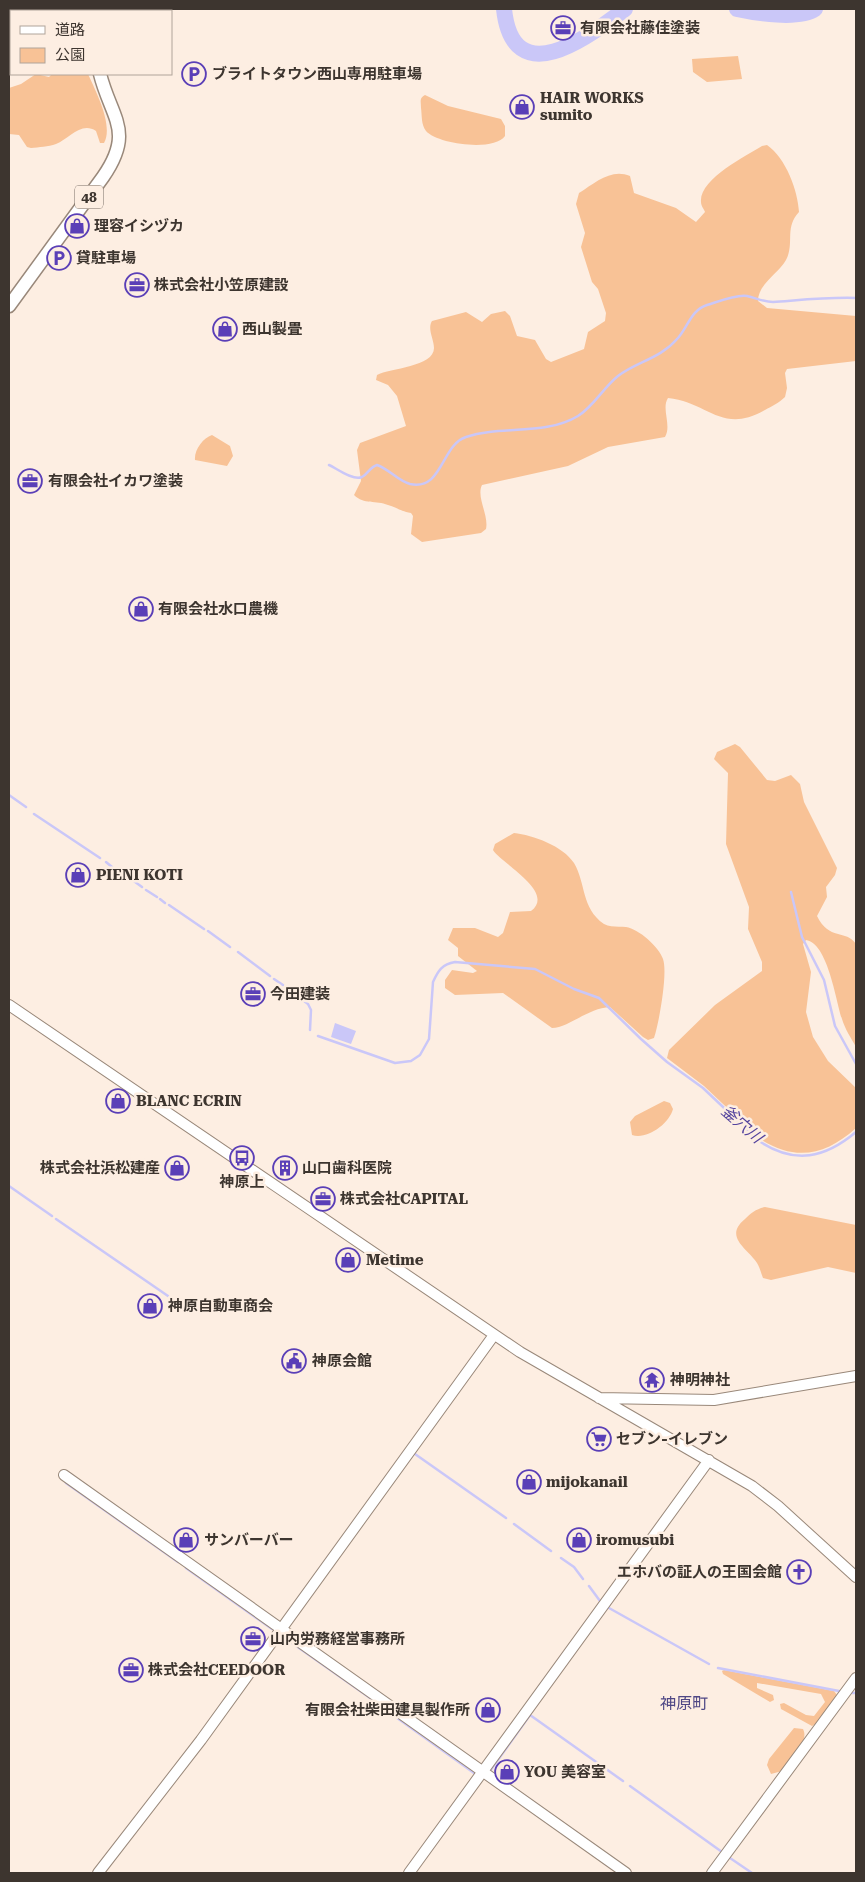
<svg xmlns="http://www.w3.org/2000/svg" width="865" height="1882" font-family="'Roboto Serif','Noto Sans JP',serif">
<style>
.green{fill:#f8c296}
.water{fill:#cac7f8}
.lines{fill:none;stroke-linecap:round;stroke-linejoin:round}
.stream{stroke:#cac7f8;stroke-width:2.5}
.river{stroke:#cac7f8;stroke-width:16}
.minor-casing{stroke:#99887a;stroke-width:12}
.major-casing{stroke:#99887a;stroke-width:15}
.minor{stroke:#fff;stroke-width:10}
.major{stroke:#fff;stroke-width:12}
.labels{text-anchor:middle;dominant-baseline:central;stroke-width:5;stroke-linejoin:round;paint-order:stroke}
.shield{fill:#fdeee2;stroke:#776c65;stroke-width:1}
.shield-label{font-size:14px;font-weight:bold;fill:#3d352f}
.poi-label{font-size:15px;font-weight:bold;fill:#3d352f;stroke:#fdeee2;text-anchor:start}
.water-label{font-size:16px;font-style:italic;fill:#53429d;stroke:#fdeee2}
.neighbourhood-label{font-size:16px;fill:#4f4785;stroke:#fdeee2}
</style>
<rect width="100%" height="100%" fill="#fdeee2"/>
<path class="green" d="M738 56 742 79 707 82 693 72 692 59Z
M36 74 49 77 52 74H88C95 90 114 125 104 143H100L96 131C81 121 69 139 56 144 48 147 39 147 31 148L27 147 19 135 9 134V88L21 84Z
M425 95 448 106 501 119 505 126V136C494 152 437 144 426 131 421 125 422 115 421 108 421 102 419 98 425 95Z
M767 145C786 158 798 191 799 212 784 228 795 243 786 260 778 274 758 284 758 301L767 308 856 316V361L787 369 785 373 787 388 785 397C779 403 772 406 765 410 722 435 708 402 668 398 661 409 672 425 665 437L608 447 568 466 482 485C476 497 489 515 486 529L481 533 422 542 411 534 413 516 411 513C400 511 398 508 388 505 376 500 364 505 354 495L361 481 357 450 360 443 406 426 397 396 388 385 376 380 377 375C390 368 434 367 434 348 434 339 427 329 432 321L466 312 482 322 491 314 505 311 510 316 517 336 535 340 546 359 551 362 584 349 588 332 605 321 606 313 598 289 592 282 581 247 585 233 576 204 579 193C595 183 611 168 630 176L634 193 676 208 696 222 705 212C704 209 701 206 701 202 699 179 746 156 762 146Z
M212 435 230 446 233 456 227 466 195 460C194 450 203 438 212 435Z
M735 744 740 747 767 780 775 781 791 775 800 784 804 802 837 868 835 875 826 887 827 897 817 916C829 941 846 929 856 944V1047C851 1038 845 1029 842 1019 836 1002 828 943 806 940L803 944 811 972 806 1012 813 1037 828 1061 856 1088V1128C826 1155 796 1162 760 1139L704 1086 667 1058 669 1050 715 1005 762 971V962L748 929 749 907 726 844 728 773 714 759 717 752Z
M514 833C533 835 563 846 574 863 586 883 581 908 604 924 611 928 619 926 626 927 639 929 659 947 663 959 668 973 659 1023 654 1038L648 1040 643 1037 610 1007C588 1008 568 1028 552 1028L503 993 455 995 445 988V980L452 970 473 973 477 971 458 956V948L448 940 453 928H475L498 937 503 933 510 912 531 911C556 892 502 864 493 850L495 844Z
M664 1101 670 1103 673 1109C669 1124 647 1140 632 1135L630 1122 635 1116Z
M765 1207 856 1225V1273L828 1267 771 1280 763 1278C761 1273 760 1268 757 1263 748 1249 723 1237 745 1219 751 1213 756 1209 765 1207Z
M724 1670 834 1691 837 1695 817 1723 812 1726 781 1709 780 1704 784 1703 806 1715 814 1716 825 1702 821 1694 757 1683V1688L773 1695 774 1700 770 1702 723 1674 722 1671Z
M794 1728 803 1729C810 1742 789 1761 782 1771L771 1774 767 1765 769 1759Z"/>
<path class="water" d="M335 1023 356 1031 351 1044 331 1037Z"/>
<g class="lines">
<path class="stream" d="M329 465C336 468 353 481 362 477 368 474 370 467 377 465 389 469 398 481 410 484 443 491 441 445 466 437 501 425 545 436 578 416 594 406 603 388 618 376 638 361 660 359 678 338 688 327 691 310 707 305 717 302 737 294 747 296 756 298 764 302 773 302 801 300 828 297 856 298
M9 795 26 807
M34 814 100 858
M106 862 112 867
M117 870 126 876
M131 879 142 887
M146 890 157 897
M791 892 802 937 824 980 835 1026 856 1064
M160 899 165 903
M169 905 204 929
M208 931 230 947
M238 952 270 976
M274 979 283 985
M287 988 308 1004 311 1010 310 1030
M318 1036 395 1063 411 1061 420 1055 429 1039 433 982C438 971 442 964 455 962L535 969 574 989 599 998 641 1039 667 1062 703 1088 759 1141C795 1165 825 1158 856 1132
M9 1186 52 1216
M56 1219 168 1296
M415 1454 506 1518
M66 1483 178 1562
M514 1524 551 1551
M561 1558 574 1567 583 1579
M186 1568 272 1629
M589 1586 600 1601
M609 1608 709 1664
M282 1636 373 1700
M718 1668 839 1691
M852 1693H856
M383 1708 390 1713
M393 1715 474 1773
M490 1771 530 1715 623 1781
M630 1786 722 1852
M730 1858 752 1873"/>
<path class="river" d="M504 9C513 93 588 38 625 9
M737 9C755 13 799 20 815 9"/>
<g class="minor-casing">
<path id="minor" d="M9 1005 520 1352 752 1486 778 1506 856 1577
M599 1398 714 1400 856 1376
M64 1475 626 1873
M98 1873 201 1740 494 1335
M409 1873 709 1460
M712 1873 856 1678"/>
</g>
<g class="major-casing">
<path id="major" d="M124 11 126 9
M9 306 103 177C135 131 111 118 100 74"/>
</g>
<use href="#minor" class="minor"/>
<use href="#major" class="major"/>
</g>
<defs>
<g id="office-ring" transform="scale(1.25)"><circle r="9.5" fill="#fdeee2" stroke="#5a3fb7" stroke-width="1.5"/><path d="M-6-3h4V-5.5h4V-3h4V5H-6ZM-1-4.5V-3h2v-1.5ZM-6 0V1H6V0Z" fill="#5a3fb7"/></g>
<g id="parking-ring" transform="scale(1.25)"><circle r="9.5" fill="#fdeee2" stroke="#5a3fb7" stroke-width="1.5"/><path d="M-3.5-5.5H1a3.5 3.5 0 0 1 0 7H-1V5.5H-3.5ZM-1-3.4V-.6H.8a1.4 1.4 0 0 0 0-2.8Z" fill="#5a3fb7"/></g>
<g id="shop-ring" transform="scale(1.25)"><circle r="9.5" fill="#fdeee2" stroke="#5a3fb7" stroke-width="1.5"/><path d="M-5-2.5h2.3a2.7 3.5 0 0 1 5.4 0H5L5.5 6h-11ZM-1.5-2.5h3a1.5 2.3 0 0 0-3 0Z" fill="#5a3fb7"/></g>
<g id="bus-ring" transform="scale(1.25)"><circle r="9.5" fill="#fdeee2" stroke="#5a3fb7" stroke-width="1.5"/><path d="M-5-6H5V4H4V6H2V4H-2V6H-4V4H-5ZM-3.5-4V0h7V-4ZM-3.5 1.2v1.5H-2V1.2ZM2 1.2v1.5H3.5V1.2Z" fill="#5a3fb7"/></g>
<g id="building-ring" transform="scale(1.25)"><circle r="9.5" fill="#fdeee2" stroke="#5a3fb7" stroke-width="1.5"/><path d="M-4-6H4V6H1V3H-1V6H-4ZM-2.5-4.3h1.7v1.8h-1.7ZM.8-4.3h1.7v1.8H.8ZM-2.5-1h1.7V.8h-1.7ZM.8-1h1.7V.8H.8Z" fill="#5a3fb7"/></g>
<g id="civic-ring" transform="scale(1.25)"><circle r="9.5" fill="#fdeee2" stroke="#5a3fb7" stroke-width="1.5"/><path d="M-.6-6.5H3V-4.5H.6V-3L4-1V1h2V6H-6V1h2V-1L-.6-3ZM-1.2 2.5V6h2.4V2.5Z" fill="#5a3fb7"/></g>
<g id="temple-ring" transform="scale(1.25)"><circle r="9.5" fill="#fdeee2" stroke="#5a3fb7" stroke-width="1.5"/><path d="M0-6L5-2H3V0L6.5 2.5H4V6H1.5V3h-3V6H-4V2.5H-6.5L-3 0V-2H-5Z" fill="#5a3fb7"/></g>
<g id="supermarket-ring" transform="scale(1.25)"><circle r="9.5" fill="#fdeee2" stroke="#5a3fb7" stroke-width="1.5"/><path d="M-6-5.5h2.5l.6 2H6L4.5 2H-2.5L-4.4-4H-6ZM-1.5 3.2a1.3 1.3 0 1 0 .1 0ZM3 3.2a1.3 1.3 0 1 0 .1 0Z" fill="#5a3fb7"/></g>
<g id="church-ring" transform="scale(1.25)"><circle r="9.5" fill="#fdeee2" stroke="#5a3fb7" stroke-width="1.5"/><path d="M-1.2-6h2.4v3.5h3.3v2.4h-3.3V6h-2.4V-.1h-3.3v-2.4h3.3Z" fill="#5a3fb7"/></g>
</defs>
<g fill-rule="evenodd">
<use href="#office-ring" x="563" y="28"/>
<use href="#parking-ring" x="194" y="74"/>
<use href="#shop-ring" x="522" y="107"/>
<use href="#shop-ring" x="77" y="226"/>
<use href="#parking-ring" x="59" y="258"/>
<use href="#office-ring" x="137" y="285"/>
<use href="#shop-ring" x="225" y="329"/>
<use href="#office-ring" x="30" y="481"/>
<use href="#shop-ring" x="141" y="609"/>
<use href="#shop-ring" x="78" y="875"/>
<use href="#office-ring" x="253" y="994"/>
<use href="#shop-ring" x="118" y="1101"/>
<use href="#bus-ring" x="242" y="1158"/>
<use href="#shop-ring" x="177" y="1168"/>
<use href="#building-ring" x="285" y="1168"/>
<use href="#office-ring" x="323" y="1199"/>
<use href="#shop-ring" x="348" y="1260"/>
<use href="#shop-ring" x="150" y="1306"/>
<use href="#civic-ring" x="294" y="1361"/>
<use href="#temple-ring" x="652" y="1380"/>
<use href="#supermarket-ring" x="599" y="1439"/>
<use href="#shop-ring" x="529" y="1482"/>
<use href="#shop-ring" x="186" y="1540"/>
<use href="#shop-ring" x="579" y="1540"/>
<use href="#church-ring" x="799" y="1572"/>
<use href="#office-ring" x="253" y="1639"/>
<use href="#office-ring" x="131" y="1670"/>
<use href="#shop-ring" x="488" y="1710"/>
<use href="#shop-ring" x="507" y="1772"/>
</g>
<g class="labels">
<rect class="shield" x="75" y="185.5" width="28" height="23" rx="4"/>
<g class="shield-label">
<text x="89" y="197">48</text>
</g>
<g class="poi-label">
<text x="580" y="28">有限会社藤佳塗装</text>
<text x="212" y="74">ブライトタウン西山専用駐車場</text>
<text x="540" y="98">HAIR WORKS<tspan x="540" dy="17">sumito</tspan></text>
<text x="94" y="226">理容イシヅカ</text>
<text x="76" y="258">貸駐車場</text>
<text x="154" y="285">株式会社小笠原建設</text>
<text x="242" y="329">西山製畳</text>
<text x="48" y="481">有限会社イカワ塗装</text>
<text x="158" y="609">有限会社水口農機</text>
<text x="96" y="875">PIENI KOTI</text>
<text x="270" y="994">今田建装</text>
<text x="136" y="1101">BLANC ECRIN</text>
<text x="160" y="1168" text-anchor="end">株式会社浜松建産</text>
<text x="302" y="1168">山口歯科医院</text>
<text x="242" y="1182" text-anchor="middle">神原上</text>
<text x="340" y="1199">株式会社CAPITAL</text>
<text x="366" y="1260">Metime</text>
<text x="168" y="1306">神原自動車商会</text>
<text x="312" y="1361">神原会館</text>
<text x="670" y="1380">神明神社</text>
<text x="616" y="1439">セブン-イレブン</text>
<text x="546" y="1482">mijokanail</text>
<text x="204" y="1540">サンバーバー</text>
<text x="596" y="1540">iromusubi</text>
<text x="782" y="1572" text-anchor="end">エホバの証人の王国会館</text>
<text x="270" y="1639">山内労務経営事務所</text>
<text x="148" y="1670">株式会社CEEDOOR</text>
<text x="470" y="1710" text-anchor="end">有限会社柴田建具製作所</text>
<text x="524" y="1772">YOU 美容室</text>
</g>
<g class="water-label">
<text transform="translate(742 1124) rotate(41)">釜穴川</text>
</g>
<g class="neighbourhood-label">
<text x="684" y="1703">神原町</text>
</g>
</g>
<rect width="865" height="1882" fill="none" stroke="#3d352f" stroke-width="20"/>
<rect x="10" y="10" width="162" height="65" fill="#fdeee2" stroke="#b0a49a"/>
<rect x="20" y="26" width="25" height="8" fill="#ffffff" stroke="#b0a49a"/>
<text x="55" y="35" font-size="15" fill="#3d352f">道路</text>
<rect x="20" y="48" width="25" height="15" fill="#f8c296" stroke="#b0a49a"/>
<text x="55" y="60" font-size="15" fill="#3d352f">公園</text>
</svg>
